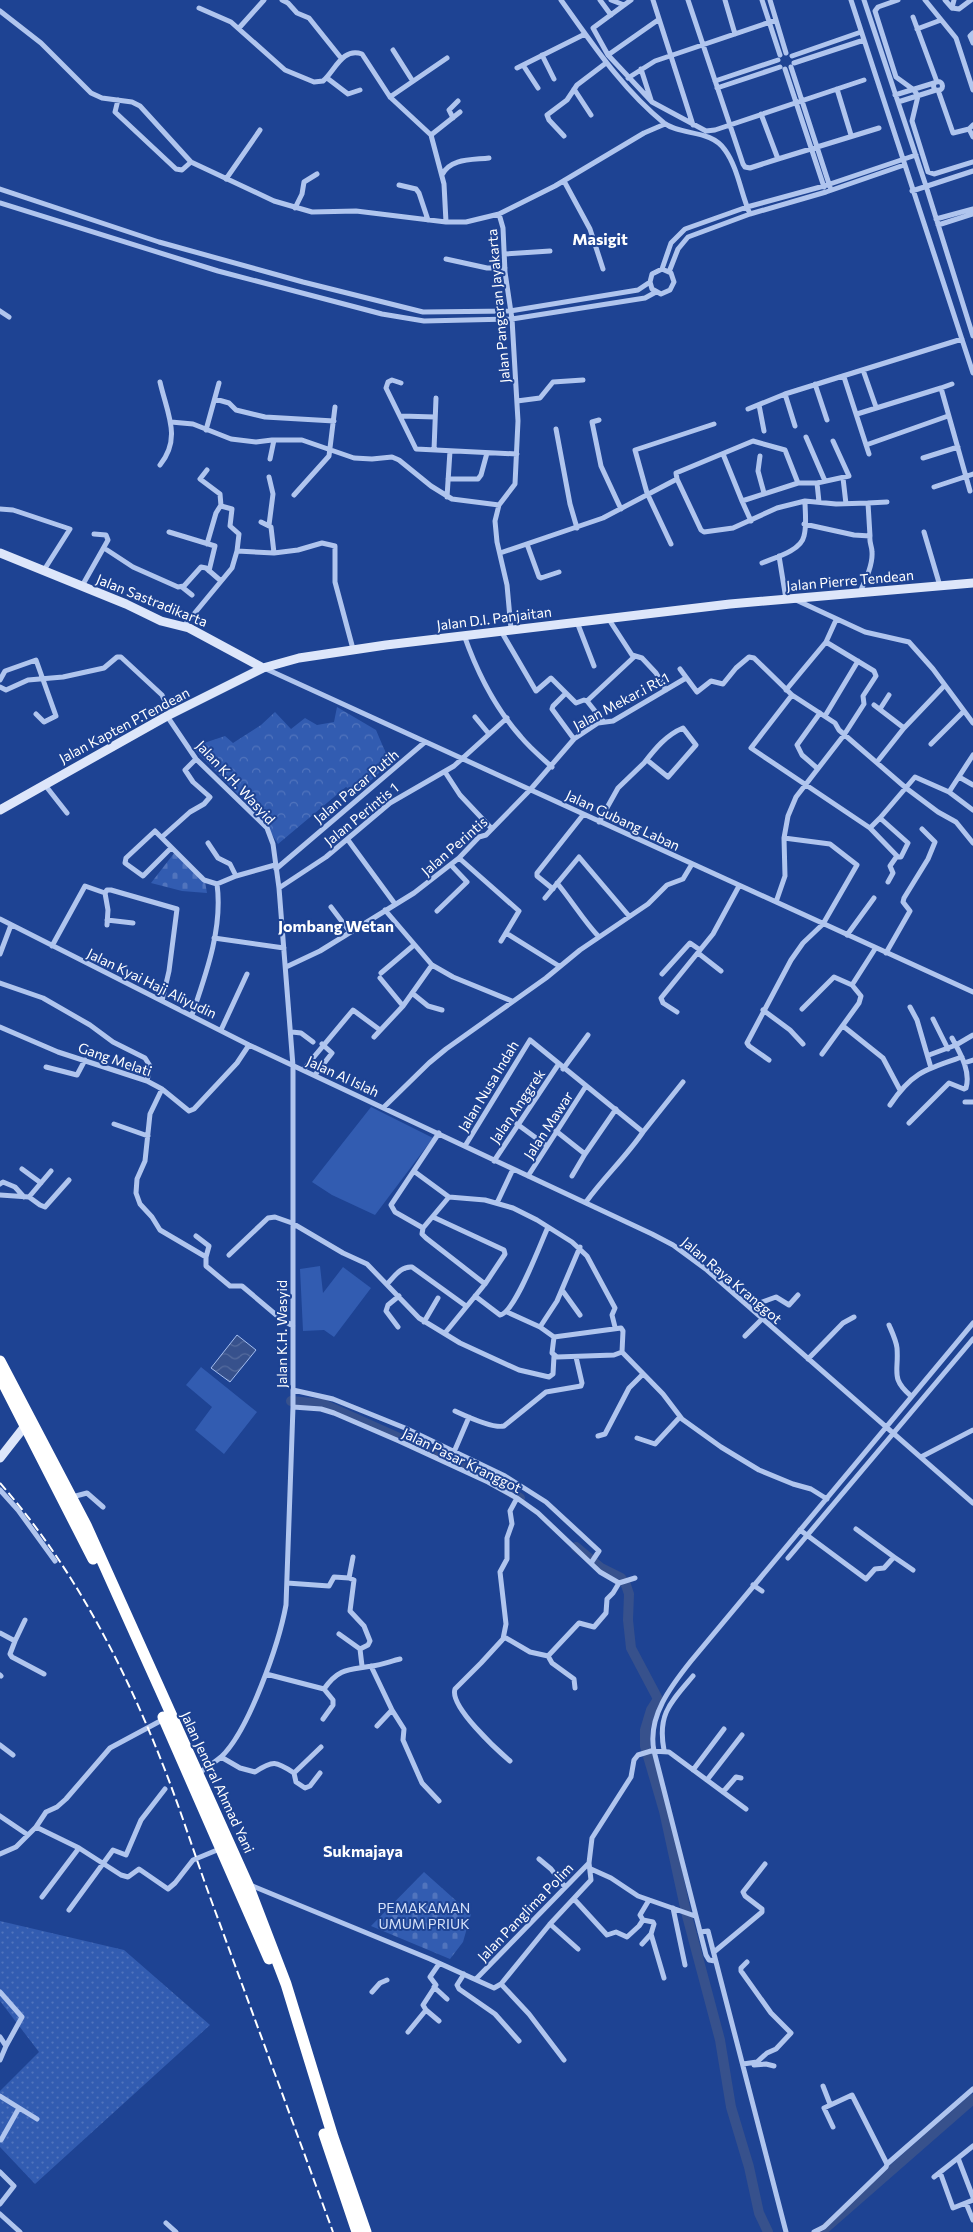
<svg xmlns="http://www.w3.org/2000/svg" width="973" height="2232" font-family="Commissioner,sans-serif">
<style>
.grass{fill:url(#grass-dots)}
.forest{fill:url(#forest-crowns)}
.cemetery{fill:url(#cemetery-stones)}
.pitch{fill:#325cb1}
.water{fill:url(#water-waves);stroke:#a4bef0}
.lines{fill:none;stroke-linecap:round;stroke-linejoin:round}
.river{stroke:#37518c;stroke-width:10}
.street{stroke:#b0c5ee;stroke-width:5}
.secondary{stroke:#dde6fa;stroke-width:9}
.highway{stroke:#fff;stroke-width:11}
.rail{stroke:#fff;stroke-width:2;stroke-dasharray:9 4;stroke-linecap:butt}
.labels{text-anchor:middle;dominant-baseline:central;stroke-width:4;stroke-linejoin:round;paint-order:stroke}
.street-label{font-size:14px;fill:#fff;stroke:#1e4393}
.park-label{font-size:14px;fill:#d6e2fa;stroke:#1e4393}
.quarter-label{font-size:16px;font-weight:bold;fill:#fff;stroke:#1e4393}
</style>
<defs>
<pattern id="grass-dots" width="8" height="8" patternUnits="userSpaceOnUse" patternTransform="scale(1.25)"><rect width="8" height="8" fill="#325cb1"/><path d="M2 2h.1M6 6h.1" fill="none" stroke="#5174bd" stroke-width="1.8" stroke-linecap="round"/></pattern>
<pattern id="forest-crowns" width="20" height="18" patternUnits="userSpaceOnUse" patternTransform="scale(1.25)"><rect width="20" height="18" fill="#325cb1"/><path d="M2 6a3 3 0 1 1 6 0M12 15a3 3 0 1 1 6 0" fill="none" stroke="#5174bd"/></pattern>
<pattern id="cemetery-stones" width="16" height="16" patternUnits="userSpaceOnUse" patternTransform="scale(1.25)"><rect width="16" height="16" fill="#325cb1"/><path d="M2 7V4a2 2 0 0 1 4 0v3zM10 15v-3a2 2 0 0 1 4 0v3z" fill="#5174bd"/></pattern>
<pattern id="water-waves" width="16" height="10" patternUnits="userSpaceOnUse" patternTransform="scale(1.25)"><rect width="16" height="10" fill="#37518c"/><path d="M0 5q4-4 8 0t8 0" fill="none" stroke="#556b9d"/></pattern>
</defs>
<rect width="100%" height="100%" fill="#1e4393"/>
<path class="grass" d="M0 1921 124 1950 210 2025 35 2184 0 2147V2091L39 2052 0 2001Z"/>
<path class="forest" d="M337 707 376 730 390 763 356 794 346 787 278 844 263 820 192 747 225 736 233 743 261 725 275 712 291 729 305 718 317 725 334 722Z"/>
<path class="cemetery" d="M175 852 204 876 207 893 182 891 151 883Z
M424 1872 471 1914 463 1942 450 1959 371 1926Z"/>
<path class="pitch" d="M371 1107 433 1138 375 1215 332 1195 312 1182Z
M320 1266 323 1293 343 1267 371 1288 334 1337 324 1330 303 1331 300 1269Z
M201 1367 257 1412 224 1454 195 1430 212 1407 186 1385Z"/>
<path class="water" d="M237 1335 256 1350 230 1382 211 1368Z"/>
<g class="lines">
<path class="river" d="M291 1401 323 1404 478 1473 520 1498
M576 1547 601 1568 621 1578 626 1585 629 1594 628 1620 631 1648 658 1699 651 1710 645 1730V1746L664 1811 686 1912 720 2040 731 2107 749 2167 759 2213 768 2232
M821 2232 973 2099"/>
<path class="street" d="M282 0 288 3 297 13 309 18 341 58
M561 0C592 43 622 89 664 123 681 136 711 129 725 150 738 168 741 194 750 214
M600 0 611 15
M611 0 624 5
M653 0 693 125
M688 0 743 164 745 167 750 168 778 159
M725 0 735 34
M762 0 780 55
M770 0 786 53
M851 0 973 373
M864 0 926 186 973 336
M898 0 878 7 875 11 896 77 914 90 918 96 912 121 928 172 934 174 973 162
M925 0 956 38 973 90
M945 0 952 8 954 0
M199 8 231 22 285 70 314 82 323 81C335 71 342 47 362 54L390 97 431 135 444 184 446 222
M952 8 959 9 971 0
M0 11 41 43 91 93 102 98 132 102 140 106 191 162 274 201 312 212 356 211 446 222H466L499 214 555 186 644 133 665 124
M913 17 937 82
M658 20 608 55 652 102 706 131 715 130 864 80
M239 28 264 0
M917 29 941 20
M973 33 970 36 973 43
M393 50 412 80
M542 55 554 79
M608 55 593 28 631 0
M792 56 861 32
M794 63 864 40
M523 65 538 88
M791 67 830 187
M517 68 585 34
M641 69 651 100
M785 69 824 187
M327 78 348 94 360 90
M628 78 655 61 776 20
M715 81 778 60
M933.5 86a4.5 4.5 0 1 1 9 0a4.5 4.5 0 1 1-9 0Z
M717 88 780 67
M574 89 591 115
M837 89 851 135
M938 90 953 133 969 129 973 125
M895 95 934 83
M390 97 447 58
M118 100 115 112 176 169 182 170 191 162
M898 102 936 90
M761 114 778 159 879 128
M453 118 449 110 458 101
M969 129 973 137
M431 135 460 112
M564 136 549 120 547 115 567 100 577 85 606 63
M442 175C450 158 472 160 489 158
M226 179 260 130
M564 181 590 229 603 269
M399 185 416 189 419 193 428 220
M0 189 159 242 303 282 423 312 510 311 638 290 650 282 652 274 662 269 671 273 674 282 670 290 661 294 652 289 650 282
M912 191 973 171
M0 203 218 271 382 314 424 321 512 319 645 298 656 292
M295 208 302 194 304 182 317 174
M499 214 503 228 505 272 512 319 518 421 515 484 499 505 495 521 497 542 507 585 511 629
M936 219 973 209
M938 225 973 214
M505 254 550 251
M446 259 487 268H505
M662 269 671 243 685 229 747 207 824 186 916 155
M669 272 678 249 688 237 750 214 826 192 904 165
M0 311 9 317
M863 370 876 407
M844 377 869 454
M401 383 392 380 388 382 386 388 416 449 517 454
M815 384 827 420
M941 388 952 384
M785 394 795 426
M215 399 229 403 236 410 265 417 334 421
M517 401 540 398 553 382 583 380
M759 405 764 431
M748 409 785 394 962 339
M857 414 941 388 970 491
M401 416 435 417
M599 420 592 422 601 466 621 509
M171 422 193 424 231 439 256 442 272 440H302L354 458 372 459 392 457 399 460 431 486 452 499 499 505
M556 429 570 504 577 528
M206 430 219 383
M806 437 825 481
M866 445 948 416
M434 450 436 398
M723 454 742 501 798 483H817L849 476 833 441
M760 456 758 471 764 493
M923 458 958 447
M270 459 274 440
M160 465C182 438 167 413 160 382
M843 478 846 504
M448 479H478L481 475 487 453
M677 479 701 530 704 532 733 528 777 508 805 501 836 504 868 503 870 536 854 535 804 524
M817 483 819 502
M934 487 973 474
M294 495 329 456 335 407
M447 497 450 451
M742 501 751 521
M868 503 887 502
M0 509 13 510 70 529 44 570
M261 522 271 527 274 553 298 550 322 543 335 546V582L353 649
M269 525 273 494 269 477
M169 532 215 546 209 571
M924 532 940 586
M207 544 216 513 221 505
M527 544 539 577 541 578 559 572
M671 544 647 493 635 450 714 424
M104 548 133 567 178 587 184 586 201 567 206 568 221 581
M237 551 274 553
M500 553 603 518 677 479 676 473 753 441 785 450 798 483
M779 556 786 599
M762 563C774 558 801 551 804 536 807 525 805 512 805 501
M82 586 108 540 106 535 94 534
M182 587 192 595
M860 592C865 581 873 565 872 552 872 546 869 543 870 536
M796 600 865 632 909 642 933 669 973 723
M608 618 632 655 642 658 656 673 666 690
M577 622 594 666
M184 626 232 568 237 551 239 534 230 526 232 509 221 506 220 494 200 479 207 470
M501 631 536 691 551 678 576 703 584 700 587 701 603 721
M464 635C477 672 495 708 521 737 530 748 541 757 552 767
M264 668 973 992
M680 669 697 692 711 681 723 684 736 668 749 657 754 658 792 695 835 723 839 730 906 788 938 812 956 822 973 843
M0 680 5 671 36 660 56 716 44 722 36 714
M0 687 6 690 28 680 63 677 104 668 117 657H121L162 695 171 714
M786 690 826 642 836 620
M566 693 553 706 552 709 574 739
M792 695 751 748 870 828 880 818
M587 701 634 657
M874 705 904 728
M880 709 889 695
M167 716 196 759 267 828 273 844 279 888 293 1066V1407L286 1605C279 1643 249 1731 221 1757 214 1763 206 1768 199 1773
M825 716 858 661
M475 717 489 734
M931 744 964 711
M877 762 904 728 945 685
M817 768 802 755 797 745 820 713
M445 772 460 795 492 829
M959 777 973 785
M45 785 67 813
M949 792 973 755
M599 822 618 788 644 763C655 749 666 735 683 728L696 745 668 777 647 760
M870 828 898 857H901L908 843 880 818 915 777 949 792 973 810
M162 837 190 812 204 804 210 797 193 782 185 770 196 759
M348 840 395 904
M208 843 218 858 230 864 236 876
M171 848 143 876 125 863 126 858 155 831 204 880 217 884 236 876 275 865
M459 858 519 911 501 941
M276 869 425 742
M888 882 893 873 890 866 897 856
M557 883C572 901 583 920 599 937
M279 888 326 857 390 803 454 766 507 718
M553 889 537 876V873L583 815
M105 893 107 890H111L177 909 169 971 162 1001
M105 893 108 910 107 925
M545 898 579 857 629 916
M776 902 785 876 784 838 788 816 796 797 844 735 864 704 863 696 876 676 874 671 826 642
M331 907 350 932
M385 910 432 965 453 977 512 1001
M437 911 467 882 451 865
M0 919 249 1045 652 1234 673 1245 707 1270 973 1503
M107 920 133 923
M506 933 559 966
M847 935 874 898
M214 938 284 948
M52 946 85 886 105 893
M698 953 721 971
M886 953 910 911 903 902 904 898 928 859 935 842 922 829
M0 954 11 925
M286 967 320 951 414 893 459 858 479 837 486 835 530 790 574 739 598 723 613 721 686 678
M381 973 414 945
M662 974 690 943 700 950
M380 978 403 1006
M0 983 43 998 90 1025 113 1042 145 1058 150 1066 147 1081
M412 993 428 1006 442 1010
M910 1007 917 1020 931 1068
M802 1009 834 977 852 985 875 949
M763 1010 790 1030 803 1044
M677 1012 663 1003 661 998 713 934 739 886
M192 1015C206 974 223 928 217 884
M933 1019 948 1049
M843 1026 883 1058 900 1090
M0 1027 58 1052 147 1081 162 1089 189 1111 194 1109 237 1063 249 1045
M221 1030 247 974
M292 1032 301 1033 313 1042
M374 1037 403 1006 432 965
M822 1054 859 1003 861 996 852 985
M929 1055 956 1045 973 1035
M769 1060 749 1046 747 1043 791 960 803 943 823 924 857 865 830 844 784 838
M964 1063 973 1060
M46 1067 77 1075 85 1060
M563 1069 588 1035
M303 1070 353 1010 380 1030
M315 1075 332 1053 322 1044
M162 1089 150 1114 145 1161 137 1179 136 1193 140 1204 152 1217 160 1230 206 1257V1266L230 1286H242L281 1319 293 1326
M965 1102H973
M890 1105C912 1072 926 1069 962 1057
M384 1107 429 1063 446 1049 546 978 580 950 648 904 667 885 683 879 692 864
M909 1123 949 1083 964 1089 966 1088C971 1071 960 1053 952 1038
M114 1124 148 1136
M517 1124 547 1146
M556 1131 585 1154
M439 1133 391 1205 395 1212 423 1228 449 1197
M465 1146 530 1040 643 1132 683 1082
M494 1161 558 1065
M22 1169 41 1183
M415 1172 449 1197 485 1200 513 1208 537 1220 572 1242 587 1256 615 1308 612 1315 615 1327
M528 1176 586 1086
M572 1176 585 1154 616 1109
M0 1184 3 1182 15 1187 24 1197
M0 1195 29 1197 51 1171
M29 1197 40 1205 45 1207 69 1180
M586 1202C604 1177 626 1157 643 1132
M497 1203 513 1169
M433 1217 504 1250 505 1254 485 1284
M423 1228 422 1234 426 1238 485 1284 445 1333
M196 1236 209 1246 206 1257
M229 1255 268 1218 275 1217 292 1223 343 1253 367 1264 419 1318 460 1343 519 1370 549 1377 553 1374 554 1356
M387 1284C394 1277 401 1266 412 1267L466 1306
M562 1290 580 1315
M475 1296 500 1315C515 1313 541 1242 548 1227
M749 1307 776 1297 789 1305 798 1295
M507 1312 540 1327 557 1301 580 1247
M424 1322 438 1298
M889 1325C892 1332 896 1340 897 1348 899 1372 890 1378 911 1396
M398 1327 386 1311 388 1305 399 1296
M540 1327 554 1337 621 1328 623 1331 622 1352 663 1394 682 1419 721 1447 759 1470 793 1484 811 1489 827 1499
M745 1336 762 1319
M554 1337 552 1353 557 1357 614 1355 622 1352
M808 1359 843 1323 854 1317
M293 1390 333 1399 405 1428 505 1476 546 1502 599 1551 591 1563
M293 1407 321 1409 334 1413 399 1441 488 1482 517 1498 538 1513 600 1572 619 1583
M455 1411C466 1416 493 1429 504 1426L546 1392 581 1386 582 1383 576 1357
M598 1436 605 1434 629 1388 643 1374
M637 1438 655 1444 680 1417
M454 1452 469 1417
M921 1457 973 1430
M0 1490 18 1510 55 1561
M72 1497 87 1493 103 1507
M800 1530 866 1579 875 1569 884 1568 894 1557 856 1529
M894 1557 913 1570
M788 1558 973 1339
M349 1578 353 1557
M287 1583 329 1586 334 1577 349 1578 354 1580 350 1611 364 1626 370 1641 368 1645 360 1649 362 1666
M753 1585 762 1591
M0 1633 15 1641 10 1654 12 1657 44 1674
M339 1634 360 1649
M503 1639 506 1624 500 1572 507 1559V1538L512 1524 510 1511 517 1498
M15 1641 25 1620
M548 1656 552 1663 574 1679 575 1688
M371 1666 392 1710 377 1726
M266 1674 324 1689C339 1667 350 1670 372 1666 382 1665 391 1661 400 1659
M0 1675 1 1676
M392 1710 404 1729 403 1740 422 1783 439 1801
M323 1719 333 1705V1700L324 1689
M0 1745 13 1755
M664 1750C657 1714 671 1702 693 1676
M221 1757 240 1768 255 1772C273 1760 276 1761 294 1773L321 1747
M510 1761C497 1750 449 1706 455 1689L481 1663 503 1639 506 1638 530 1652 548 1656 579 1623 594 1627 606 1613 607 1599 613 1593 619 1583 635 1578
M693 1770 724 1729
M294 1773 296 1782 305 1788 310 1786 320 1773
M707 1780 742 1735
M723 1792 736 1777 741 1778
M0 1816 28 1835 36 1827 79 1848 121 1875 128 1877 139 1869 168 1889 175 1883 193 1860 222 1848
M36 1827 46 1812 57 1807 66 1799 110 1748 164 1719
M0 1854 16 1847 28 1835
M539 1859 551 1869 565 1887
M591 1869 611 1878 638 1896 695 1916
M250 1885 430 1959 494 1988 501 1984 550 1924 591 1880 589 1863 592 1838 631 1777 634 1760 638 1755 651 1751 669 1752 746 1809
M42 1897 79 1848
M574 1899 607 1935 616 1932 627 1937 639 1926 643 1920 640 1915 649 1900
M673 1908 685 1965
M69 1910 113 1850 126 1855 141 1820 165 1789
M550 1924 578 1949
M700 1932 708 1931 786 2232
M651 1934 664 1978
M642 1944 651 1934 654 1924 653 1922 643 1920
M714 1952 762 1912V1909L745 1896 743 1892 765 1864
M715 1961 709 1960 706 1955 654 1751C647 1717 671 1686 691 1661L973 1323
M464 1974 457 1985 459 1989 495 2014 519 2041
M476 1979 589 1863
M501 1984 529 2014 564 2060
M434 1987 447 1999
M0 1992 22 2017 6 2046
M372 1992 380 1983 387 1980
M426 2010 439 2021
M408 2032 426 2010 423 2005 436 1985 430 1977 439 1964
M0 2037 6 2046 0 2060
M743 2064 757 2062 767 2053 776 2049 791 2033 771 2013 741 1971V1968L747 1962
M754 2065 766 2064 774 2066
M823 2086 830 2104
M0 2096 37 2119
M1 2140 19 2108
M973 2146 958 2158 973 2197
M887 2164 973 2089
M0 2172 14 2186 0 2204
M940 2172 953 2208 973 2200
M934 2177 958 2158
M966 2203 973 2220
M0 2214 20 2232
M166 2223 176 2232
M814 2232 824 2227 886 2167 887 2164 852 2095 824 2108 833 2127"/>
<path class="secondary" d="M0 553 126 604 161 621 189 628 263 668
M0 810 167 716 263 668 299 658 386 645 730 604 973 583
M0 1458 25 1426"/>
<path class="highway" d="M0 1361 86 1525 248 1885 286 1984 333 2137 366 2232
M0 1377 93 1559
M163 1717 269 1959
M324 2134 357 2232"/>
<path class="rail" d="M0 1483C72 1565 123 1663 163 1765 180 1808 194 1853 210 1897 251 2009 292 2120 333 2232"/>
</g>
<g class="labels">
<g class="street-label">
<text transform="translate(498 306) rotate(-95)">Jalan Pangeran Jayakarta</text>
<text transform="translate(850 580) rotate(-5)">Jalan Pierre Tendean</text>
<text transform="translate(152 600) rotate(22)">Jalan Sastradikarta</text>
<text transform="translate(494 618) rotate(-7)">Jalan D.I. Panjaitan</text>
<text transform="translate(621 701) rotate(-28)">Jalan Mekar.i Rt.1</text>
<text transform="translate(124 725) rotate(-28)">Jalan Kapten P.Tendean</text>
<text transform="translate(236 782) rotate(47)">Jalan K.H. Wasyid</text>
<text transform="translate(356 786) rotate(-40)">Jalan Pacar Putih</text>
<text transform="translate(361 814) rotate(-39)">Jalan Perintis 1</text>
<text transform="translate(623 820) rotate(25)">Jalan Gubang Laban</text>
<text transform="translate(454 846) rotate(-41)">Jalan Perintis</text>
<text transform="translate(152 983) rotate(26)">Jalan Kyai Haji Aliyudin</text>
<text transform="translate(115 1059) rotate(19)">Gang Melati</text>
<text transform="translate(343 1076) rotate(25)">Jalan Al Islah</text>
<text transform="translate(488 1086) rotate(-59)">Jalan Nusa Indah</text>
<text transform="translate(517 1106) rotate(-56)">Jalan Anggrek</text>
<text transform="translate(548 1125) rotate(-57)">Jalan Mawar</text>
<text transform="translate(732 1280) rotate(40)">Jalan Raya Kranggot</text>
<text transform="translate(281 1334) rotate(-90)">Jalan K.H. Wasyid</text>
<text transform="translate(462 1460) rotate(26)">Jalan Pasar Kranggot</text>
<text transform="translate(218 1782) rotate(65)">Jalan Jendral Ahmad Yani</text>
<text transform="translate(525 1912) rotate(-46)">Jalan Panglima Polim</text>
</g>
<g class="park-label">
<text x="424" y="1907">PEMAKAMAN<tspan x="424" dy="16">UMUM PRIUK</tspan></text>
</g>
<g class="quarter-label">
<text x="600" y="238">Masigit</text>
<text x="336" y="925">Jombang Wetan</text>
<text x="363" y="1850">Sukmajaya</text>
</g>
</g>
</svg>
